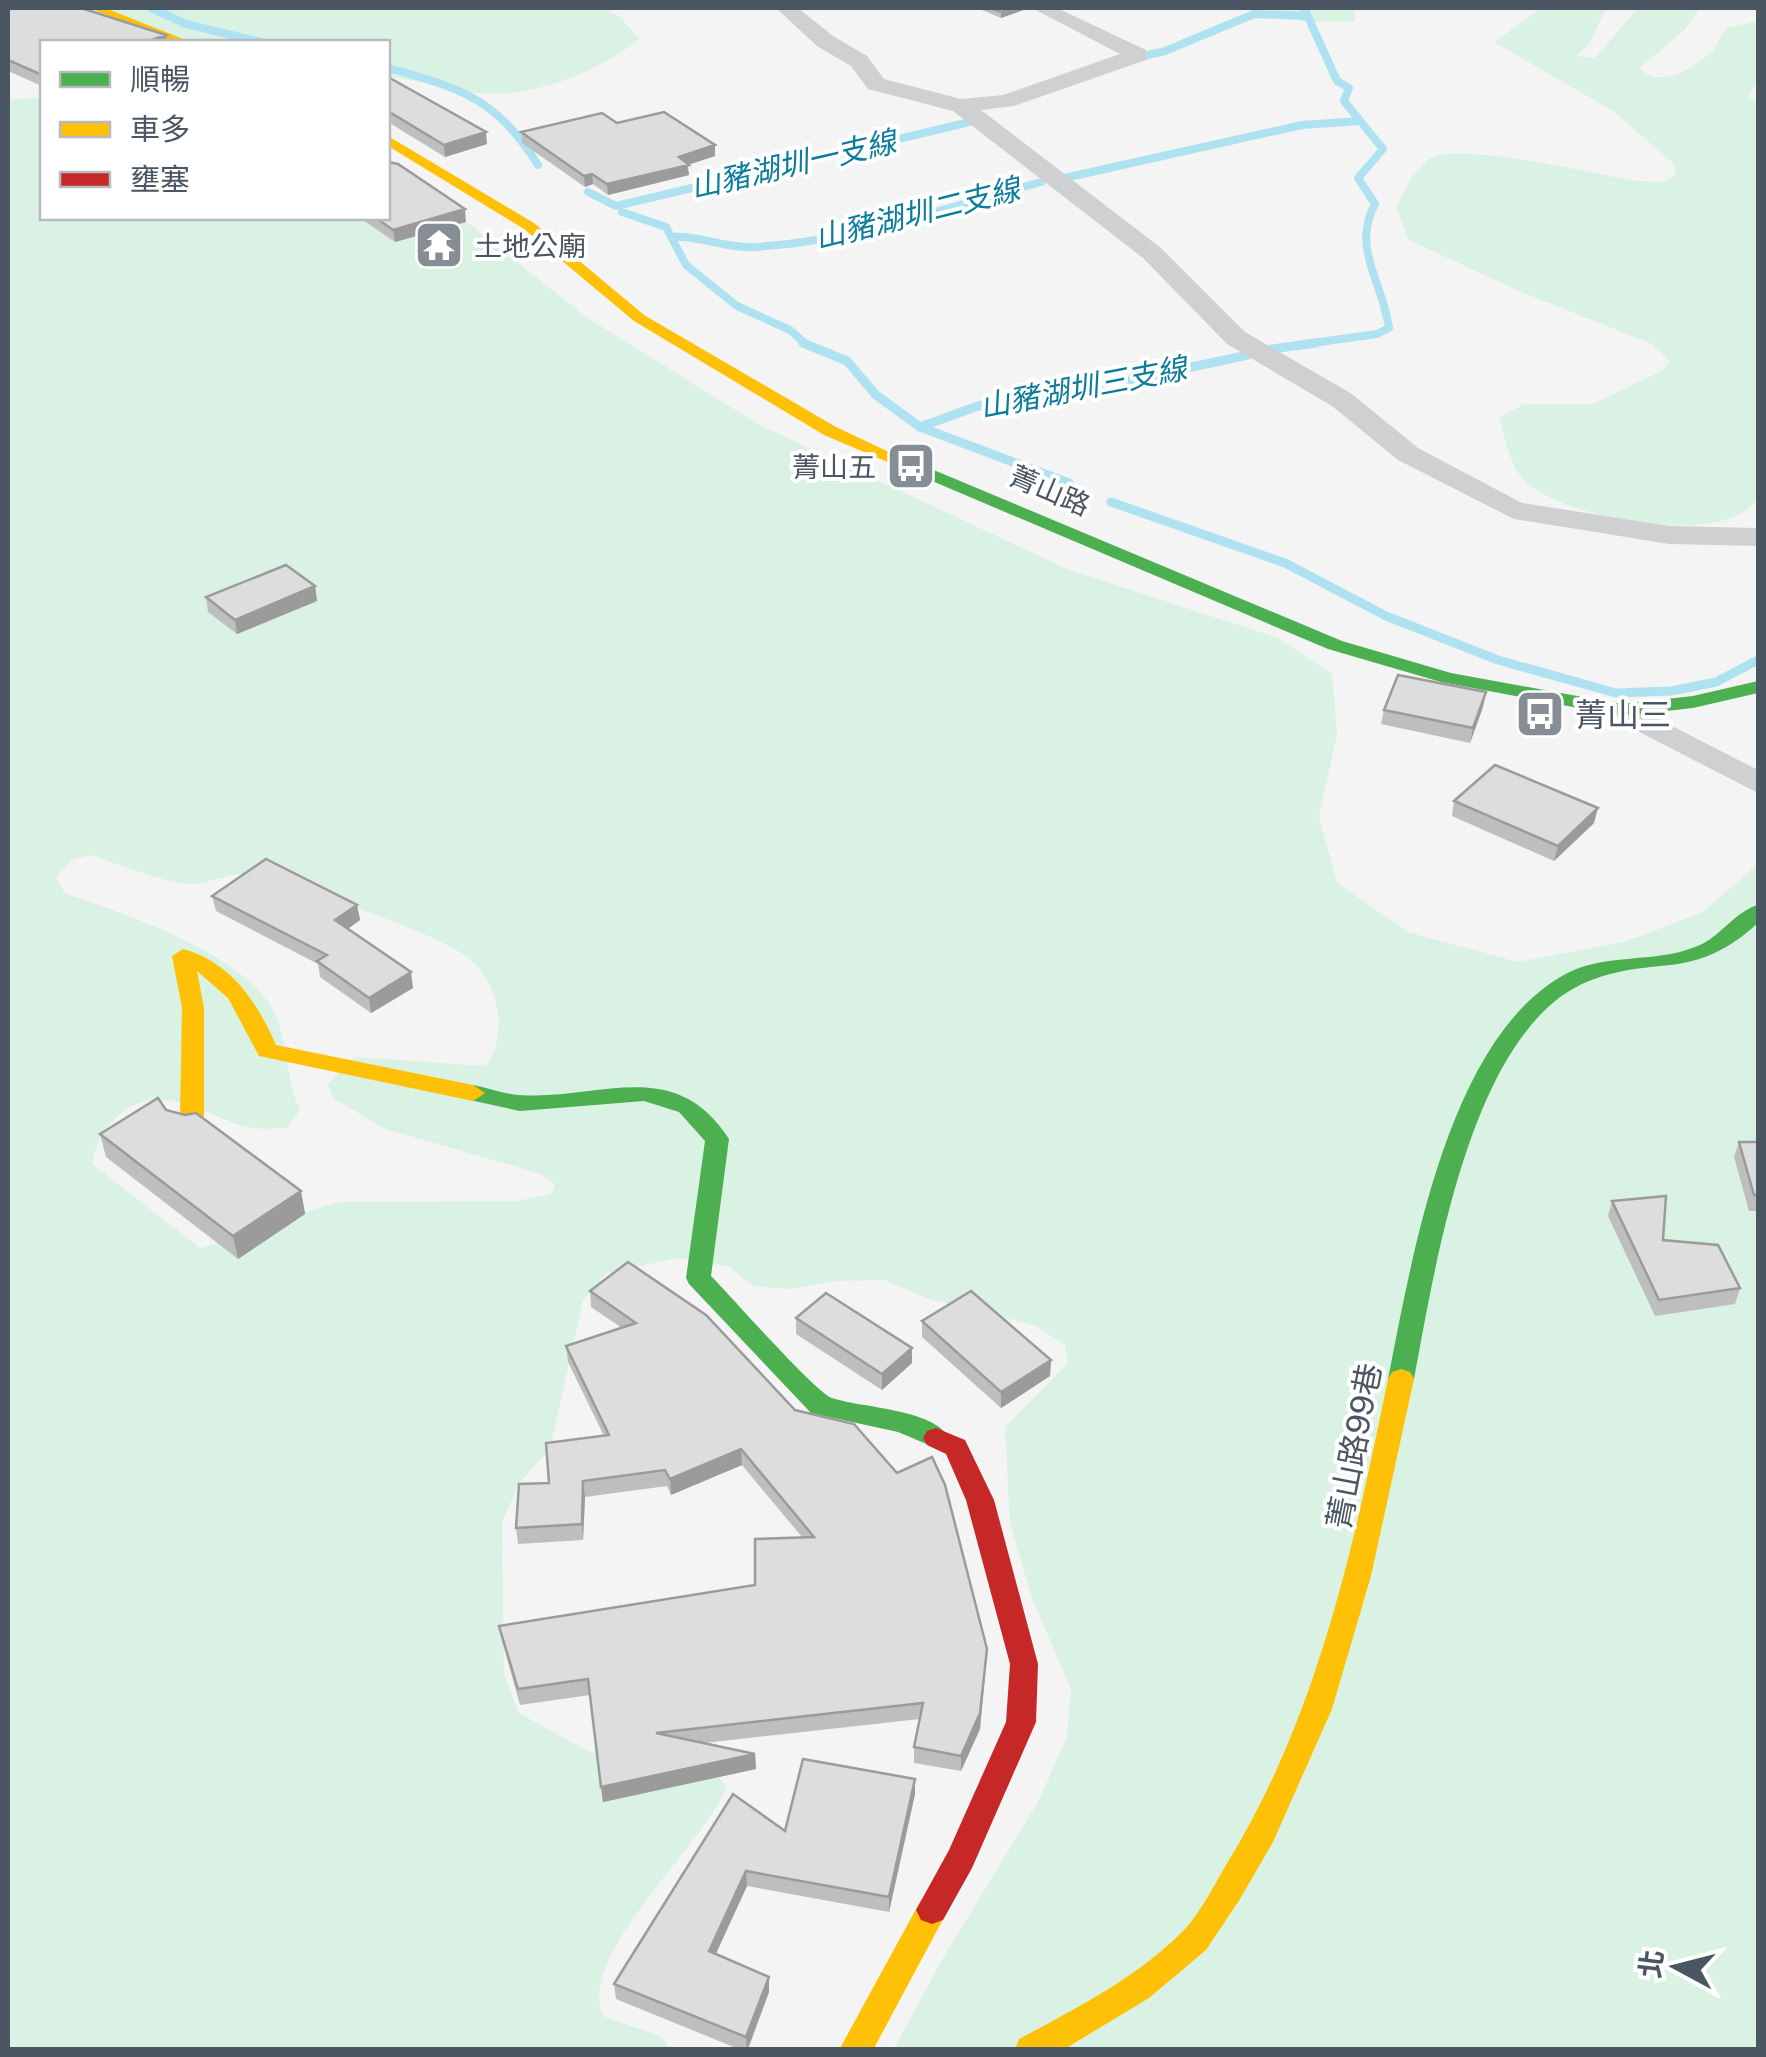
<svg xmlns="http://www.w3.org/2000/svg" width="1766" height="2057" font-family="'Public Sans','Noto Sans TC',sans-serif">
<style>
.green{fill:#d9f2e3;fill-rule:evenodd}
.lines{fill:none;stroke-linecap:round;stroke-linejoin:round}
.stream-far1{stroke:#aee2f0;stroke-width:8}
.stream{stroke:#aee2f0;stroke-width:9}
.street{fill:#ced0d2;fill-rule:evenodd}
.fast{fill:#4caf50;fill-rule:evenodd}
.slow{fill:#ffc107;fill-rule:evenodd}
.jam{fill:#c62828;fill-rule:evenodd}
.wall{fill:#bebebf}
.shaded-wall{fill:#9b9b9b}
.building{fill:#ddddde;stroke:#9b9b9b;stroke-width:2.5}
.labels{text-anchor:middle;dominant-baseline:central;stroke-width:8;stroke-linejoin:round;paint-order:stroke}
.far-poi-label{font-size:28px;fill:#4a5661;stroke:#fff;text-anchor:start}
.far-street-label{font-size:28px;fill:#4a5661;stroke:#fff}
.far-water-label{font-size:30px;font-style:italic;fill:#0c7c9b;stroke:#fff}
.poi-label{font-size:32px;fill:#4a5661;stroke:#fff;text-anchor:start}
.street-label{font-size:32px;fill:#4a5661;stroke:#fff}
</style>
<rect width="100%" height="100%" fill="#f4f4f4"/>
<path class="green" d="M59 8H604L621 18 639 39C602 70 537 96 488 94 455 93 421 80 388 77V42H157Z
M1261 8H1354L1355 22H1305Z
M1542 8H1606L1589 44 1576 56 1595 58 1638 8H1700L1685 29 1640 68C1660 91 1697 67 1714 49 1720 42 1720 34 1727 28L1758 21V81L1748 96 1758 102V498C1724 550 1567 519 1526 482 1510 468 1505 437 1499 418L1524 404H1593L1663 370 1670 361 1652 344 1519 291 1409 240 1396 207C1406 190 1415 165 1433 157 1463 143 1598 174 1636 181L1662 182 1676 175 1674 164 1613 111 1494 42Z
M42 97V218H388V159L586 317 758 424 1067 569 1278 638 1332 674 1337 734 1319 816 1337 883 1408 932 1518 962 1624 942 1703 912 1758 864V2049H894L943 1958 1038 1802 1067 1737 1071 1689 1032 1598 1010 1524 1005 1427 1068 1363 1065 1345 1034 1325 929 1299 884 1280 834 1281 791 1289 753 1286 728 1266 678 1258 607 1273 583 1300 550 1449 520 1482 502 1522 504 1674 519 1713 586 1750 647 1767H708L727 1786C705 1845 576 1954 603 2016L660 2036 671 2049 8 2050V100ZM92 855C115 864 163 881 186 884 206 887 228 871 246 875 291 885 443 932 473 962 500 988 508 1036 486 1066L355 1057 328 1084 333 1098 385 1129 538 1173 555 1184 552 1194 516 1201 339 1202 273 1222 254 1236 200 1248 92 1164C98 1129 126 1096 166 1100 194 1102 221 1121 248 1127 260 1130 274 1128 287 1128L300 1110C286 1079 288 1051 278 1021 255 955 125 915 65 893L56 878 71 860Z"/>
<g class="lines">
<path class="stream-far1" d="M151 8 186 24 261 42
M1135 58 1165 51 1254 14 1306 16
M388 68C461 88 496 98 538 165
M1060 179 1302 125 1360 121
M588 192 616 206 970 122
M622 212 666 227 686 265 737 306 790 330 807 345
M673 237C699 235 725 249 756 247 853 241 948 207 1041 182
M1298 345 1377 334 1389 328C1383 283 1351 248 1375 204L1358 178 1383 149 1344 101 1349 88 1337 81 1304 8"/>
<path class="stream" d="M803 343 847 361 876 395 920 427 1069 483
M1264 350 1316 343
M920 427 978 406 1103 386 1248 355
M1111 502 1285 563 1386 616 1498 660 1616 693 1671 691 1716 682 1758 660"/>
<path class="street" d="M776 8H798L833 36 867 56 884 79 961 99 1003 95 1120 54 1032 8H1057L1146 50V60L1014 106 981 110 1161 248 1245 332 1352 394 1418 448 1522 503 1669 526 1758 528V546L1669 544 1514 519 1398 460 1332 406 1227 344 1143 258 953 111 868 89 851 66 817 46Z
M1621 700 1758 770V793L1610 717 1605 710Z"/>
<path class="fast" d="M898 455 1342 641 1451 673 1621 704 1693 696 1758 681V693L1693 708 1621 716 1441 682 1328 649 892 464 890 460Z
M1758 905V923C1692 983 1658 954 1589 981 1471 1027 1435 1268 1414 1379L1410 1386 1401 1389 1392 1386 1388 1379C1412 1259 1447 1042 1562 976 1603 952 1653 964 1695 947 1719 939 1735 911 1758 905Z
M473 1085C488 1088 504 1094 519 1095 599 1101 674 1054 729 1139L711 1276C730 1295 816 1393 832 1398 862 1408 934 1409 949 1438L945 1445 936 1448 898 1432 811 1413 689 1284 686 1278 705 1141 679 1112 644 1101 520 1111 465 1099 461 1093Z"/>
<path class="slow" d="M89 8H105L191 42H175Z
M388 136 534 223 644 315 836 427 906 460 898 465 892 464 824 435 634 321 524 229 388 146Z
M183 949C231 962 257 1002 276 1045L473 1085 485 1093 473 1101 259 1056 228 998 197 971 204 1008V1116L192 1124 184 1122 180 1116 182 1008 172 956Z
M1401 1369 1410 1372 1414 1379 1371 1576 1332 1709 1273 1842 1240 1899 1206 1950 1149 1998 1063 2050H1015L1019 2039C1077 2008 1138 1977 1184 1930 1202 1911 1215 1883 1229 1860 1318 1714 1354 1545 1388 1379L1392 1372Z
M932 1896 943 1900 948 1910 873 2050H839L921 1900Z"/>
<path class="jam" d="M936 1428 965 1440 994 1500 1038 1664 1036 1722 972 1868 943 1920 932 1924 921 1920 916 1910 949 1850 1006 1722 1010 1664 966 1500 946 1454 927 1445 923 1438 927 1431Z"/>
</g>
<path class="wall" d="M8 8 42 42V86L8 71Z
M977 8H1029L1001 18Z
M388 77 487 144 445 157 388 122Z
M617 123 715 156 688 165 689 175 608 195 593 184 585 187 522 143 521 132Z
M360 218H388L466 222 395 242Z
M315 586 317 601 237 634 208 612 206 597Z
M1483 707 1470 743 1381 724 1384 710Z
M1454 801 1594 823 1554 861 1452 816Z
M212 896 357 905 360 920 347 929 413 988 371 1013 320 977 318 964 216 911Z
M166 1110 301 1191 305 1214 238 1259 106 1157 100 1134Z
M1739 1142H1758V1211H1749L1734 1157Z
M1612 1201 1663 1240 1740 1288 1735 1304 1655 1316 1608 1216Z
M628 1262 986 1664 980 1729 961 1771 914 1763V1747L920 1719 704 1743 755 1754 756 1769 603 1802 590 1695 520 1705 502 1641 499 1626 755 1585 802 1537 742 1465 671 1495 667 1486 585 1497 583 1540 518 1544 516 1528 549 1483 604 1436 568 1362 566 1346 622 1328 591 1307 590 1291Z
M796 1318 912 1363 882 1390 796 1334Z
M922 1321 1051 1360 1050 1376 1001 1408 922 1337Z
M915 1779V1794L889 1912 747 1886 716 1954 769 1992 748 2050H741L616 1999 614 1984 785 1831Z"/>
<path class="shaded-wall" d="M1013 8H1029L1001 18V12Z
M166 35 167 42H146Z
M486 132 487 144 445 157 444 145Z
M715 145V156L687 165 689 175 608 195 607 184Z
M592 174 593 184 585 187 584 176Z
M465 209 466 222 395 242 393 230Z
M315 586 317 601 237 634 235 620Z
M1486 692 1483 707 1470 743 1473 728Z
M1598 808 1594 823 1554 861 1558 846Z
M357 905 360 920 338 936 335 920Z
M411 972 413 988 371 1013 369 998Z
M301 1191 305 1214 238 1259 233 1236Z
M912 1348V1363L882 1390V1374Z
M1051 1360 1050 1376 1001 1408V1392Z
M741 1449 742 1465 671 1495 670 1479Z
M583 1481 585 1497 583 1540 582 1524Z
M987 1649 980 1729 961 1771V1756Z
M755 1754 756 1769 603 1802 601 1787Z
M915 1779V1794L889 1912V1897Z
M746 1871 747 1886 710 1966 709 1951Z
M769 1977V1992L747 2050 746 2037Z"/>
<path class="building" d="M8 8H81L166 35 146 42H42V75L8 60Z
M990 8H1013L1001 12Z
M388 77 486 132 444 145 388 111Z
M664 112 715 145 679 157 689 165 607 184 592 174 584 176 521 132 602 113 617 123Z
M388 162 398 164 465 209 393 230 376 218H388Z
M286 565 315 586 235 620 206 597Z
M1398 675 1486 692 1473 728 1384 710Z
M1495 765 1598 808 1558 846 1454 801Z
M266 859 357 905 335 920 411 972 369 998 317 961 327 955 212 896Z
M158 1098 166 1110 185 1115 196 1113 301 1191 233 1236 100 1134Z
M1739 1142H1758V1195H1754Z
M1666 1196 1663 1240 1718 1245 1740 1288 1659 1300 1612 1201Z
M628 1262 706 1315 795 1410 854 1424 897 1473 932 1457 945 1485 987 1649 980 1713 961 1756 914 1747 923 1703 656 1733 755 1754 601 1787 588 1679 518 1689 499 1626 755 1585V1539L814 1537 741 1449 670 1479 665 1470 583 1481 582 1524 516 1528 519 1484 549 1483 546 1443 609 1435 566 1346 636 1323 590 1291Z
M971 1291 1051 1360 1001 1392 922 1321Z
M826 1293 912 1348 882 1374 796 1318Z
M803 1759 915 1779 889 1897 746 1871 709 1951 769 1977 746 2037 614 1984 733 1794 785 1831Z"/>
<defs>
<g id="temple-square" transform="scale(2.5)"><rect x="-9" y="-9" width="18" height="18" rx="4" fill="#868d94" stroke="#fff"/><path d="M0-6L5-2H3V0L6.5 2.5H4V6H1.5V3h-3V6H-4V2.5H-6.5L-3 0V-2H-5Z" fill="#fff"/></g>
<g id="bus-square" transform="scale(2.5)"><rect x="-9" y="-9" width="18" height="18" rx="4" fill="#868d94" stroke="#fff"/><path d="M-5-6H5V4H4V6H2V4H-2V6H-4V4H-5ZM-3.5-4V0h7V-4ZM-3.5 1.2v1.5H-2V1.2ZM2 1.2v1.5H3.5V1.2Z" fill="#fff"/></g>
</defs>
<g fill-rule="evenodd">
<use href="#temple-square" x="439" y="245"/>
<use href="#bus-square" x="911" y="466"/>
<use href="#bus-square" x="1540" y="714"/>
</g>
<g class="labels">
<g class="far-poi-label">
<text x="474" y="245">土地公廟</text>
<text x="876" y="466" text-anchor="end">菁山五</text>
</g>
<g class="far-street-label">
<text transform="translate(1050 490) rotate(23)">菁山路</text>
</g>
<g class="far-water-label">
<text transform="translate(793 164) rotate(-13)">山豬湖圳一支線</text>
<text transform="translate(917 213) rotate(-14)">山豬湖圳二支線</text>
<text transform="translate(1083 387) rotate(-11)">山豬湖圳三支線</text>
</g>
<g class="poi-label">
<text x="1575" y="714">菁山三</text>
</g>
<g class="street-label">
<text transform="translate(1354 1446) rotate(-79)">菁山路99巷</text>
</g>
</g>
<rect width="1766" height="2057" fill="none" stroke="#4a5661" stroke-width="20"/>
<rect x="40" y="40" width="350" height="180" fill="#ffffff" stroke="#b7bbc0" stroke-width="2.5"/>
<rect x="60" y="72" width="50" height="15" fill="#4caf50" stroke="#b7bbc0" stroke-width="2.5"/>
<text x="130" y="90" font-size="30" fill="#4a5661">順暢</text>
<rect x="60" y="122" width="50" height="15" fill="#ffc107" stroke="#b7bbc0" stroke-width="2.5"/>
<text x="130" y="140" font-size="30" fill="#4a5661">車多</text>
<rect x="60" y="172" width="50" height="15" fill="#c62828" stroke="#b7bbc0" stroke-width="2.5"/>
<text x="130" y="190" font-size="30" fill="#4a5661">壅塞</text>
<g transform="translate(1676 1967) rotate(277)" stroke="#ffffff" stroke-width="8" paint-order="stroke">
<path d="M0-8L18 38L0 25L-18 38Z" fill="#4a5661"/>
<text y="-15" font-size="28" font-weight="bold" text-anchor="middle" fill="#4a5661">北</text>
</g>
</svg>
